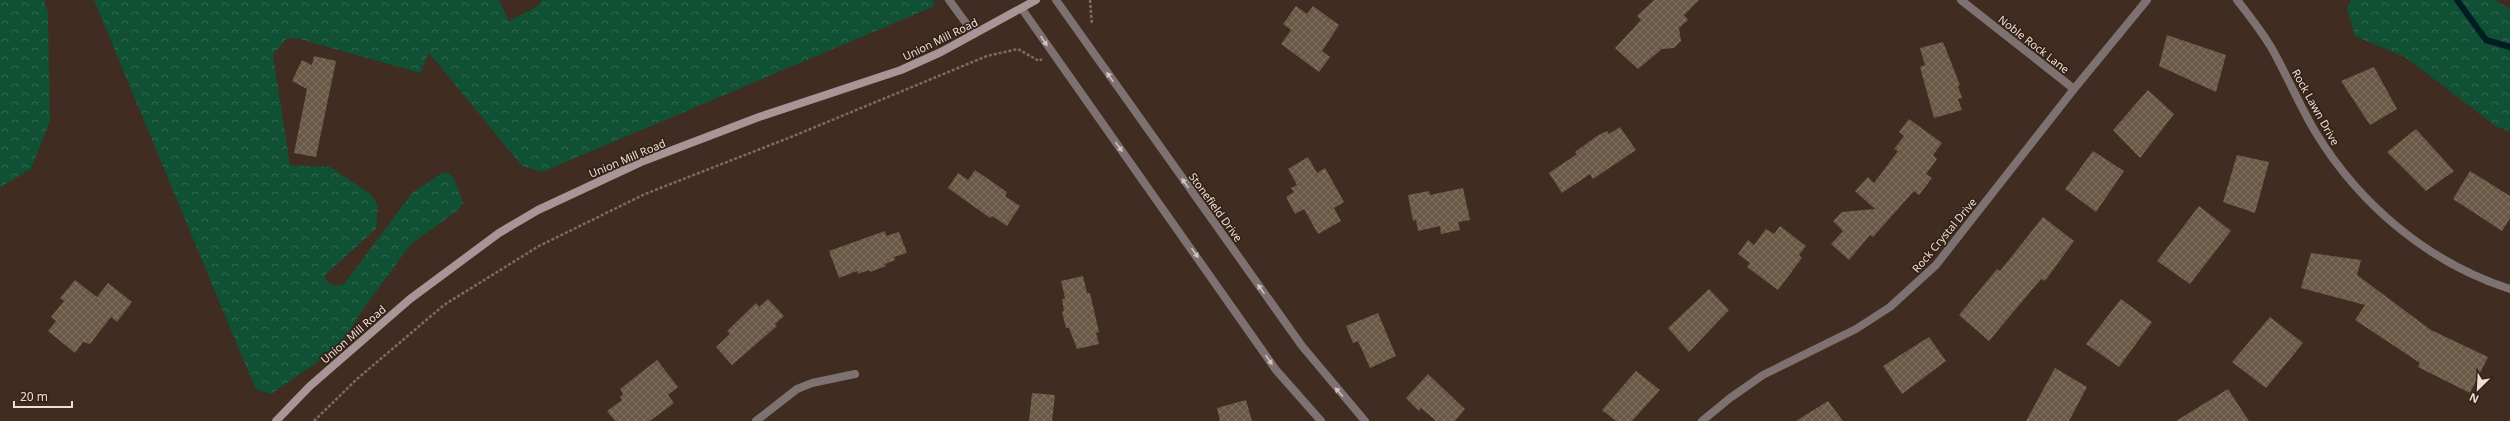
<svg xmlns="http://www.w3.org/2000/svg" width="2510" height="421" font-family="'Noto Sans',sans-serif">
<style>
.forest{fill:url(#forest-crowns)}
.lines{fill:none;stroke-linecap:round;stroke-linejoin:round}
.stream{stroke:#001c24;stroke-width:6}
.building{fill:url(#building-cross-hatch)}
.path{stroke:#7e6c62;stroke-width:2.5;stroke-dasharray:3 2;stroke-linecap:butt}
.street{stroke:#7e7172;stroke-width:8}
.secondary{stroke:#a99597;stroke-width:8}
.oneway{fill:#d1c4be}
.labels{text-anchor:middle;dominant-baseline:central;stroke-width:3.5;stroke-linejoin:round;paint-order:stroke}
.street-label{font-size:11px;fill:#eddfd8;stroke:#352216}
</style>
<defs>
<pattern id="forest-crowns" width="20" height="18" patternUnits="userSpaceOnUse"><rect width="20" height="18" fill="#105034"/><path d="M2 6a3 3 0 1 1 6 0M12 15a3 3 0 1 1 6 0" fill="none" stroke="#336951"/></pattern>
<pattern id="building-cross-hatch" width="8" height="8" patternUnits="userSpaceOnUse"><rect width="8" height="8" fill="#695946"/><path d="M0 0l8 8M0 8l8-8" fill="none" stroke="#7f7060"/></pattern>
</defs>
<rect width="100%" height="100%" fill="#402c20"/>
<path class="forest" d="M0 0H44L48 12 50 121 31 169 0 187Z
M94 0H499L509 21 536 7 542 0H933L935 6 542 172 522 166 429 53 420 73 296 38 286 39 273 55 290 165 330 167 372 195 378 206 376 229 324 276C330 286 333 287 344 284L412 193 442 173H449L455 180 463 203 457 211 411 244 359 315 343 344 271 394 256 389 250 376Z
M2351 0H2495L2510 9V131L2497 127 2405 57 2355 36 2347 9Z"/>
<g class="lines">
<path class="stream" d="M2457 0 2486 40 2510 47"/>
</g>
<path class="building" d="M1654 0H1699L1684 15 1688 20 1679 28 1681 41 1674 48 1662 49 1638 69 1615 48 1641 20 1637 16Z
M1296 6 1307 14 1313 6 1339 25 1322 51 1330 57 1319 72 1281 44 1291 30 1283 24Z
M2167 35 2226 55 2216 92 2159 66Z
M1943 42 1960 85 1958 86 1962 98 1958 99 1962 110 1934 118 1920 67 1925 65 1920 48Z
M314 56 336 61 316 157 294 153 307 89 292 81 302 60 312 65Z
M2374 67 2397 109 2370 125 2341 81Z
M2148 90 2174 114 2140 158 2113 130Z
M1909 119 1942 143 1933 155 1937 159 1926 174 1932 178 1919 195 1914 191 1873 237 1870 235 1849 260 1831 244 1843 231 1833 221 1842 212 1875 209 1855 191 1868 177 1874 183 1898 151 1894 149 1904 136 1899 132Z
M1620 127 1636 150 1593 179 1590 174 1562 193 1549 173 1577 154 1575 152 1597 136 1607 131 1609 134Z
M2416 129 2454 171 2426 191 2387 152Z
M2093 151 2124 171 2096 212 2065 189Z
M2237 155 2269 162 2255 213 2223 202Z
M1308 157 1317 173 1325 168 1344 202 1334 208 1341 221 1318 234 1304 209 1295 214 1286 197 1294 192 1291 188 1297 185 1288 169Z
M975 170 1007 192 1005 196 1020 206 1007 226 992 216 990 218 948 188 958 173 968 180Z
M2470 171 2510 196V218L2502 231 2453 199Z
M1463 188 1470 220 1458 222 1460 230 1441 234 1440 226 1418 231 1416 220 1413 221 1408 195 1429 191 1430 195Z
M2199 206 2231 231 2190 284 2157 261Z
M2043 217 2074 241 2045 281 2041 279 1989 341 1959 315 1997 269 2000 271Z
M1780 226 1806 246 1799 255 1802 258 1778 290 1747 267 1750 263 1738 254 1748 240 1754 245 1766 229 1774 234Z
M885 231 886 236 899 232 907 253 894 257 895 260 885 264 886 266 870 272 869 270 858 274 857 271 839 278 829 251Z
M2311 253 2361 260 2357 275 2431 330 2488 357 2470 393 2418 367 2420 363 2355 320 2365 305 2301 288Z
M1083 276 1087 293H1090L1099 332 1096 333 1099 344 1077 349 1069 328H1066L1062 312 1064 311 1062 299 1065 298 1061 281Z
M75 280 97 297 108 283 132 302 117 322 111 317 90 344 83 342 75 353 48 331 56 321 51 317 64 301 60 298Z
M1709 289 1729 310 1689 352 1668 328Z
M768 299 784 316 775 324 777 326 732 365 716 347 730 334 727 331 756 303 759 307Z
M2121 299 2152 322 2119 367 2086 344Z
M1378 313 1396 356 1370 368 1358 341 1353 343 1346 326Z
M2270 317 2303 343 2266 388 2232 362Z
M1929 337 1946 361 1902 394 1883 366Z
M657 360 678 387 668 395 674 403 650 421H615L607 411 622 400 620 397 623 394 620 389Z
M2055 368 2087 387 2069 421H2026Z
M1636 371 1660 390 1632 421H1616L1602 410Z
M1428 374 1465 409 1455 421H1436L1421 408 1419 411 1406 398Z
M2228 389 2249 421H2176Z
M1032 393 1055 395 1052 421H1029Z
M1246 400 1252 421H1220L1217 408Z
M1828 401 1843 421H1796Z"/>
<g class="lines">
<path class="path" d="M1090 0 1092 25
M314 421 357 379 444 305 539 246 645 194 791 137 987 56 1018 49 1039 61 1042 59"/>
<path class="street" d="M949 0 974 34
M1056 0 1302 346 1365 421
M1961 0 2074 89
M2237 0C2249 15 2261 31 2271 47 2287 75 2299 105 2316 133 2360 205 2429 263 2510 289
M1022 9 1276 370 1321 421
M756 421 797 389 812 383 855 374
M1702 421 1730 398 1763 375 1856 329 1890 307 1936 265 2074 89 2147 0"/>
<path class="secondary" d="M276 421 310 386 410 299 499 233 538 210 641 162 759 117 901 70 941 52 1036 0"/>
</g>
<defs><path id="oneway-solid" d="M-6-.8H1V-3.2L6.5 0L1 3.2V.8H-6Z"/></defs>
<g class="oneway">
<use href="#oneway-solid" transform="translate(1044 41) rotate(56)"/>
<use href="#oneway-solid" transform="translate(1110 77) rotate(-125)"/>
<use href="#oneway-solid" transform="translate(1119 147) rotate(54)"/>
<use href="#oneway-solid" transform="translate(1185 183) rotate(-125)"/>
<use href="#oneway-solid" transform="translate(1195 253) rotate(55)"/>
<use href="#oneway-solid" transform="translate(1261 289) rotate(-126)"/>
<use href="#oneway-solid" transform="translate(1269 360) rotate(55)"/>
<use href="#oneway-solid" transform="translate(1339 392) rotate(-132)"/>
</g>
<g class="labels">
<g class="street-label">
<text transform="translate(940 39) rotate(-26)">Union Mill Road</text>
<text transform="translate(2034 44) rotate(38)">Noble Rock Lane</text>
<text transform="translate(2316 107) rotate(61)">Rock Lawn Drive</text>
<text transform="translate(627 158) rotate(-23)">Union Mill Road</text>
<text transform="translate(1216 207) rotate(54)">Stonefield Drive</text>
<text transform="translate(1944 235) rotate(-50)">Rock Crystal Drive</text>
<text transform="translate(353 334) rotate(-41)">Union Mill Road</text>
</g>
</g>
<g transform="translate(2478 389) rotate(204)" stroke="#352216" stroke-width="3" paint-order="stroke">
<path d="M0-3L7 15L0 10L-7 15Z" fill="#eddfd8"/>
<text y="-6" font-size="11" font-weight="bold" text-anchor="middle" fill="#eddfd8">N</text>
</g>
<path d="M14 401v6h58v-6" fill="none" stroke="#eddfd8" stroke-width="2"/>
<text x="20" y="401" font-size="12" fill="#eddfd8" stroke="#352216" stroke-width="3" paint-order="stroke">20 m</text>
</svg>
